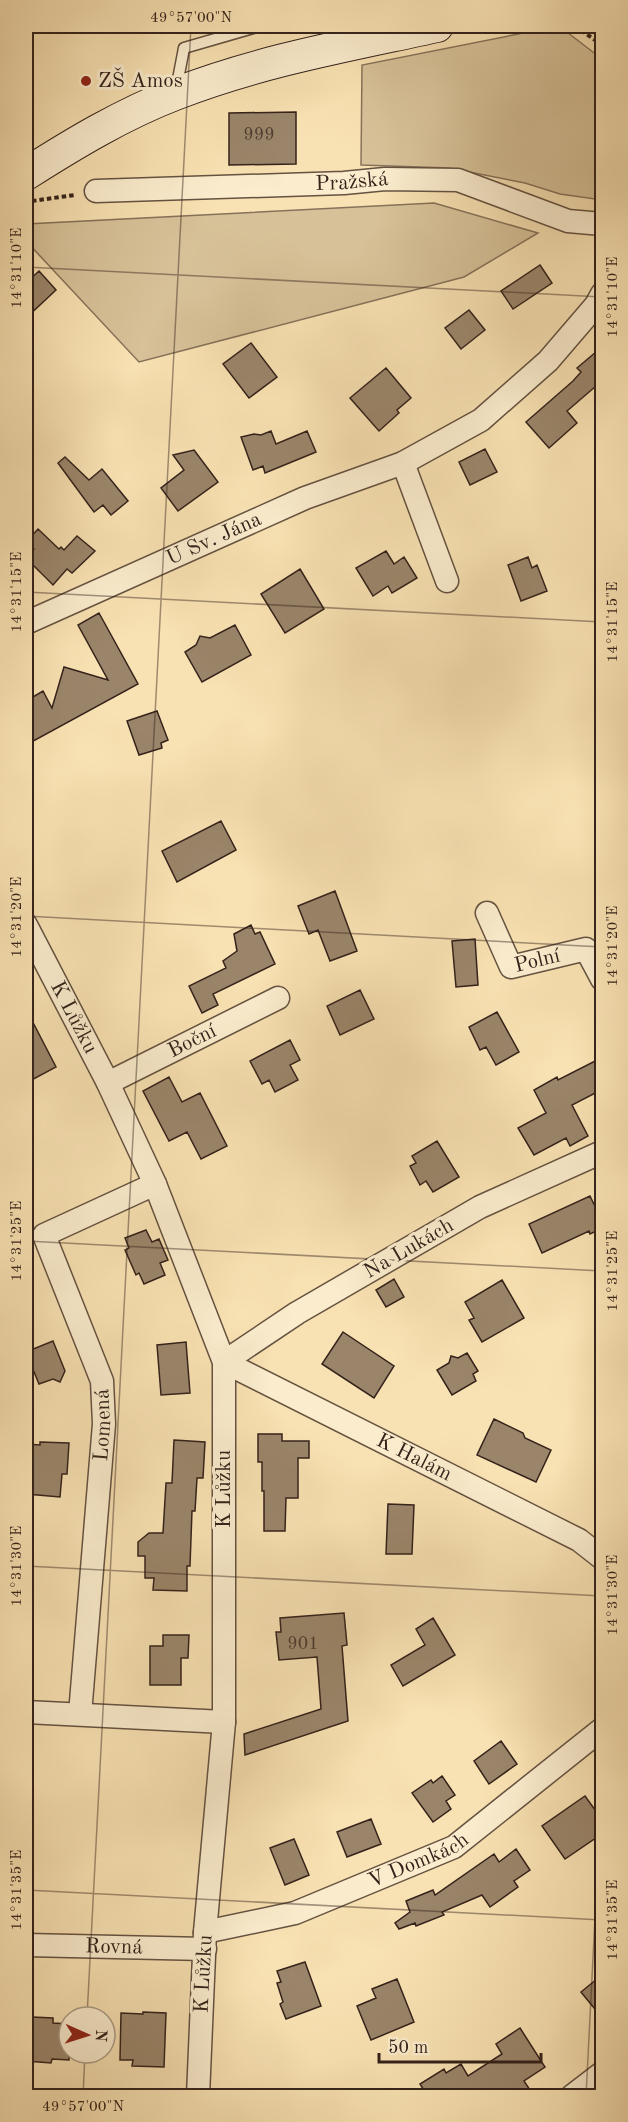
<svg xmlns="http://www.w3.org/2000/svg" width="628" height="2122" font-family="'Old Standard TT',serif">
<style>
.green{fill:#d7c198;stroke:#86725a;stroke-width:1.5}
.building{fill:#9a856a;stroke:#34221b;stroke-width:1.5}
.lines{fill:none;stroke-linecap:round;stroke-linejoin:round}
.service-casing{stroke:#655241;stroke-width:13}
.minor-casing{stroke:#655241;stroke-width:25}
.secondary-casing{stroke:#34221b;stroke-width:34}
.path{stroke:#34221b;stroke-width:4;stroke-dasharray:4.5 3;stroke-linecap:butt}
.service{stroke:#faeccd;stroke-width:10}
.minor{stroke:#faeccd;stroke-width:22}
.secondary{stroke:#faeccd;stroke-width:32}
.ticks{fill:none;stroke:#34221b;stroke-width:1.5;stroke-opacity:0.45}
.poi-dot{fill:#8f2418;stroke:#faeccd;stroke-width:2}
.labels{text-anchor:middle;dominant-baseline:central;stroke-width:6;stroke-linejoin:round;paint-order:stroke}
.number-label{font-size:18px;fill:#4e3b2f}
.poi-label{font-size:21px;fill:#34221b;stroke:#faeccd;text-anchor:start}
.street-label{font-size:21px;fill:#34221b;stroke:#faeccd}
.neatline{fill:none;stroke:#34221b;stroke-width:2}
.ticks-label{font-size:15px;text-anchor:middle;fill:#34221b}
</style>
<rect width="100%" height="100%" fill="#f8e1b2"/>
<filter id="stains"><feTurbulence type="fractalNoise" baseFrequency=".00333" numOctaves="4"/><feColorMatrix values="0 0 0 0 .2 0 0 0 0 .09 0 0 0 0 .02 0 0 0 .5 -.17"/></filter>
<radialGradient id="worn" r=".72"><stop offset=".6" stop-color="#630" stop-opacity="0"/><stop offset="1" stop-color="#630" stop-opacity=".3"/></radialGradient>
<path class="green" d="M559 26 602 59V200L560 194 525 183 449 168 361 165 362 65Z
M434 203 538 233 464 277 139 362 26 241V224Z"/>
<path class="building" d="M296 112V164L229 165V113Z
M540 265 552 283 513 309 501 291Z
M39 271 56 290 26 318V283Z
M469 310 485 330 461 349 445 328Z
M251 343 277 377 249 398 223 364Z
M603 346V380L567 411 577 423 549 448 526 422 573 381 581 372 577 368Z
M386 368 411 398 397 410 399 413 379 431 350 398Z
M271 431 276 444 307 431 316 452 265 473 263 466 253 470 241 437 254 434 261 435Z
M485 449 497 472 470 485 459 462Z
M194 450 218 482 178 511 161 488 184 470 173 455Z
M65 457 89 480 102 469 128 501 111 515 103 505 94 512 58 463Z
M38 529 59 549 61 547 64 550 77 536 95 551 72 573 67 569 53 585 26 558 34 549 26 542Z
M386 551 394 564 404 557 417 578 392 593 388 586 373 596 356 568Z
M528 557 532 568 537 565 547 591 521 601 508 565Z
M300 569 324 609 285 633 261 594Z
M99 613 138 684 26 745V701L43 691 52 708 64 667 108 680 78 625Z
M235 625 251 655 202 682 185 652 196 645 200 636 210 638Z
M157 711 168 740 161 743 162 748 139 755 127 721Z
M221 821 236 850 177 882 162 851Z
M335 891 357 951 330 961 318 930 309 934 298 906Z
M251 925 255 934 260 932 275 964 213 994 218 1005 202 1013 189 986 226 968 223 961 237 951 234 934Z
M475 939 478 985 456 987 452 941Z
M360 990 374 1019 340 1035 327 1006Z
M26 1009 56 1067 26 1083Z
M497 1012 519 1052 496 1065 486 1047 480 1050 469 1027Z
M290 1040 300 1060 290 1065 298 1080 275 1092 269 1080 262 1084 250 1061Z
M603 1057V1089L572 1105 588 1136 570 1146 566 1138 534 1155 518 1128 546 1113 534 1090 557 1077 558 1080Z
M169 1077 182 1102 200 1093 227 1146 201 1159 187 1132 169 1141 143 1091Z
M437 1141 459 1177 433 1192 426 1181 420 1185 410 1166 416 1163 412 1156Z
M590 1196 603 1223V1228L590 1234 589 1231 542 1253 529 1224Z
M146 1230 152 1242 159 1239 168 1260 160 1263 165 1275 144 1284 139 1273 136 1275 125 1250 129 1248 125 1238Z
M394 1279 404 1297 386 1307 376 1290Z
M502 1280 524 1318 482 1342 469 1320 474 1318 465 1302Z
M343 1332 394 1366 374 1398 322 1364Z
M53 1341 65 1371 60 1382 53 1379 39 1384 26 1352Z
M186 1342 190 1393 161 1395 157 1345Z
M467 1353 478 1371 473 1374 476 1381 452 1395 437 1370 449 1363 451 1356 458 1358Z
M494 1419 523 1433 525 1438 551 1450 536 1482 477 1455Z
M258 1434H282V1441H309V1458H298V1498H286L285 1531H264V1491H262V1462H258Z
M174 1440 205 1442 203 1478H197L195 1511H192L190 1566H187V1591L153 1590 154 1578H145V1556H138V1542L149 1533H163L166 1483H172Z
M40 1442 69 1443 67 1474H62L60 1497 26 1494V1444L40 1445Z
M388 1504 414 1505 412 1554H386Z
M344 1613 347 1645 342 1646 348 1721 245 1755 244 1734 321 1709 317 1657 279 1660 276 1632H281L280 1618Z
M433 1618 455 1655 403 1686 391 1665 425 1645 416 1629Z
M163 1635H189L188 1658H181V1685H150V1646H163Z
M501 1741 517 1764 489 1784 474 1761Z
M442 1776 455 1795 446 1801 451 1809 433 1822 412 1793 431 1780 433 1783Z
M585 1796 603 1821V1833L565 1859 542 1826Z
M371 1819 381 1844 347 1857 337 1832Z
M294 1839 309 1875 285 1885 270 1848Z
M516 1849 530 1870 514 1881 518 1887 490 1907 482 1895 442 1912 444 1915 416 1926 415 1923 399 1929 395 1923 410 1912 406 1901 433 1890 435 1895 494 1854 499 1862Z
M305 1962 321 2006 286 2019 280 2004 283 2002 277 1983 281 1982 277 1971Z
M603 1974V2019L581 1992Z
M397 1979 414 2022 371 2040 357 2006 376 1998 372 1989Z
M143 2012 166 2013 164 2067 132 2066 133 2060H120L121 2013 143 2014Z
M32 2017 53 2018V2023L69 2024V2060L52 2059 51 2063 26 2061V2035H31Z
M520 2028 545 2067 524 2081 530 2090 520 2097H428L420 2084 444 2069 446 2073 461 2064 468 2076 502 2054 496 2044Z"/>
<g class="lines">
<g class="service-casing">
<path id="service" d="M176 90 184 48 260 26"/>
</g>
<g class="minor-casing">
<g id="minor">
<path id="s1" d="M96 191 344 183 385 179 458 180 568 221 602 224"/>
<path d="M403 463 447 581"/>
<path id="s2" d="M26 623 305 498 403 463 481 420 548 361 596 305 602 294"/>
<path id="s3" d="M487 913 511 967 586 949 602 979"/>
<path id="s4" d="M26 925 108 1083 155 1184 224 1362V1722L205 1932 198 2096"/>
<path id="s5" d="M108 1083 278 998"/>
<path id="s6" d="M602 1152 480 1207 297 1313 224 1362 579 1540 602 1558"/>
<path d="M26 1712 224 1722"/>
<path id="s7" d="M80 1714 104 1424 102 1381 44 1235 155 1184"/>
<path id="s8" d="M205 1932 295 1913 454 1847 602 1729"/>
<path id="s9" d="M26 1945 205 1949"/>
<path d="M572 2096 602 2073"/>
</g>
</g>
<g class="secondary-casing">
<path id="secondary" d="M26 174C73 144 123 114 175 94 259 61 350 45 437 26"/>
</g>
<path class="path" d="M575 26 602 45
M32 201 75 195"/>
<use href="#service" class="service"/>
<use href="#minor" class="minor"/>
<use href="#secondary" class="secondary"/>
</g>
<path class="ticks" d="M26 267 602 297M26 592 602 622M26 916 602 947M26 1241 602 1271M26 1566 602 1596M26 1890 602 1920M87 2017 191 26M83 2096 85 2053M586 2096 602 1780"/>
<circle class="poi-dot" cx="86" cy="81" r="6"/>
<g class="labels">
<g class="number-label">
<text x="259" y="135">999</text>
<text x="303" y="1644">901</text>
</g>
<g class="poi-label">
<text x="98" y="81">ZŠ Amos</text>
</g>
<g class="street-label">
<text stroke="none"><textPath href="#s1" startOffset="256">Pražská</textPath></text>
<text stroke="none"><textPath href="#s2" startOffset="206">U Sv. Jána</textPath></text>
<text stroke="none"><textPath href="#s3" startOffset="86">Polní</textPath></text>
<text stroke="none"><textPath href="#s4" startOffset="104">K Lůžku</textPath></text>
<text stroke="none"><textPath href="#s5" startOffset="94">Boční</textPath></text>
<text transform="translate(409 1249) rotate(-30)">Na Lukách</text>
<text stroke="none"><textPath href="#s7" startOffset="290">Lomená</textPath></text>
<text stroke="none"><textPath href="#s6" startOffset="646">K Halám</textPath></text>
<text transform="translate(224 1489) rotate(-90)">K Lůžku</text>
<text stroke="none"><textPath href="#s8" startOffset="226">V Domkách</textPath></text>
<text stroke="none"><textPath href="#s9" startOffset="88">Rovná</textPath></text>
<text transform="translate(204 1974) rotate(-87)">K Lůžku</text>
</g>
</g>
<rect width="628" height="2122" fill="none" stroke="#f8e1b2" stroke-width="66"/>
<g transform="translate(87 2035) rotate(93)"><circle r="28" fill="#faeccd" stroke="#ab9b86" stroke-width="1.5"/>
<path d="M0-4.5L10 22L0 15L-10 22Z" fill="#8f2418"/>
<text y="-9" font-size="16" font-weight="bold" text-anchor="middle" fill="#34221b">N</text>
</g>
<path d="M379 2053v9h162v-9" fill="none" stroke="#34221b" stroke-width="3"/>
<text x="388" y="2053" font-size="18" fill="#34221b" stroke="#faeccd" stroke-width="4.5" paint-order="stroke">50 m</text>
<rect x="33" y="33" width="562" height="2056" class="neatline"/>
<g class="ticks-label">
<text x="191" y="22">49°57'00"N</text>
<text transform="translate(16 268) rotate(-90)" y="5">14°31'10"E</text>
<text transform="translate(612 297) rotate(-90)" y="5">14°31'10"E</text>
<text transform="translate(16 592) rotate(-90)" y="5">14°31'15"E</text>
<text transform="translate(612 622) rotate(-90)" y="5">14°31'15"E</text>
<text transform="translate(16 917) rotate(-90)" y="5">14°31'20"E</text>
<text transform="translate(612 946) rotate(-90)" y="5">14°31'20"E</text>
<text transform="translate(16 1241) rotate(-90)" y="5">14°31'25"E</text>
<text transform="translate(612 1271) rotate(-90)" y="5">14°31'25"E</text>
<text transform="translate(16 1566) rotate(-90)" y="5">14°31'30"E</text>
<text transform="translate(612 1595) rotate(-90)" y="5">14°31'30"E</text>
<text transform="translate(16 1890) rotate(-90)" y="5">14°31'35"E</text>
<text transform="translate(612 1920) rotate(-90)" y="5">14°31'35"E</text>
<text x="83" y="2111">49°57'00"N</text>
</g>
<rect width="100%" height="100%" filter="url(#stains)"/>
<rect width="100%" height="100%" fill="url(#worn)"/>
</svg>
